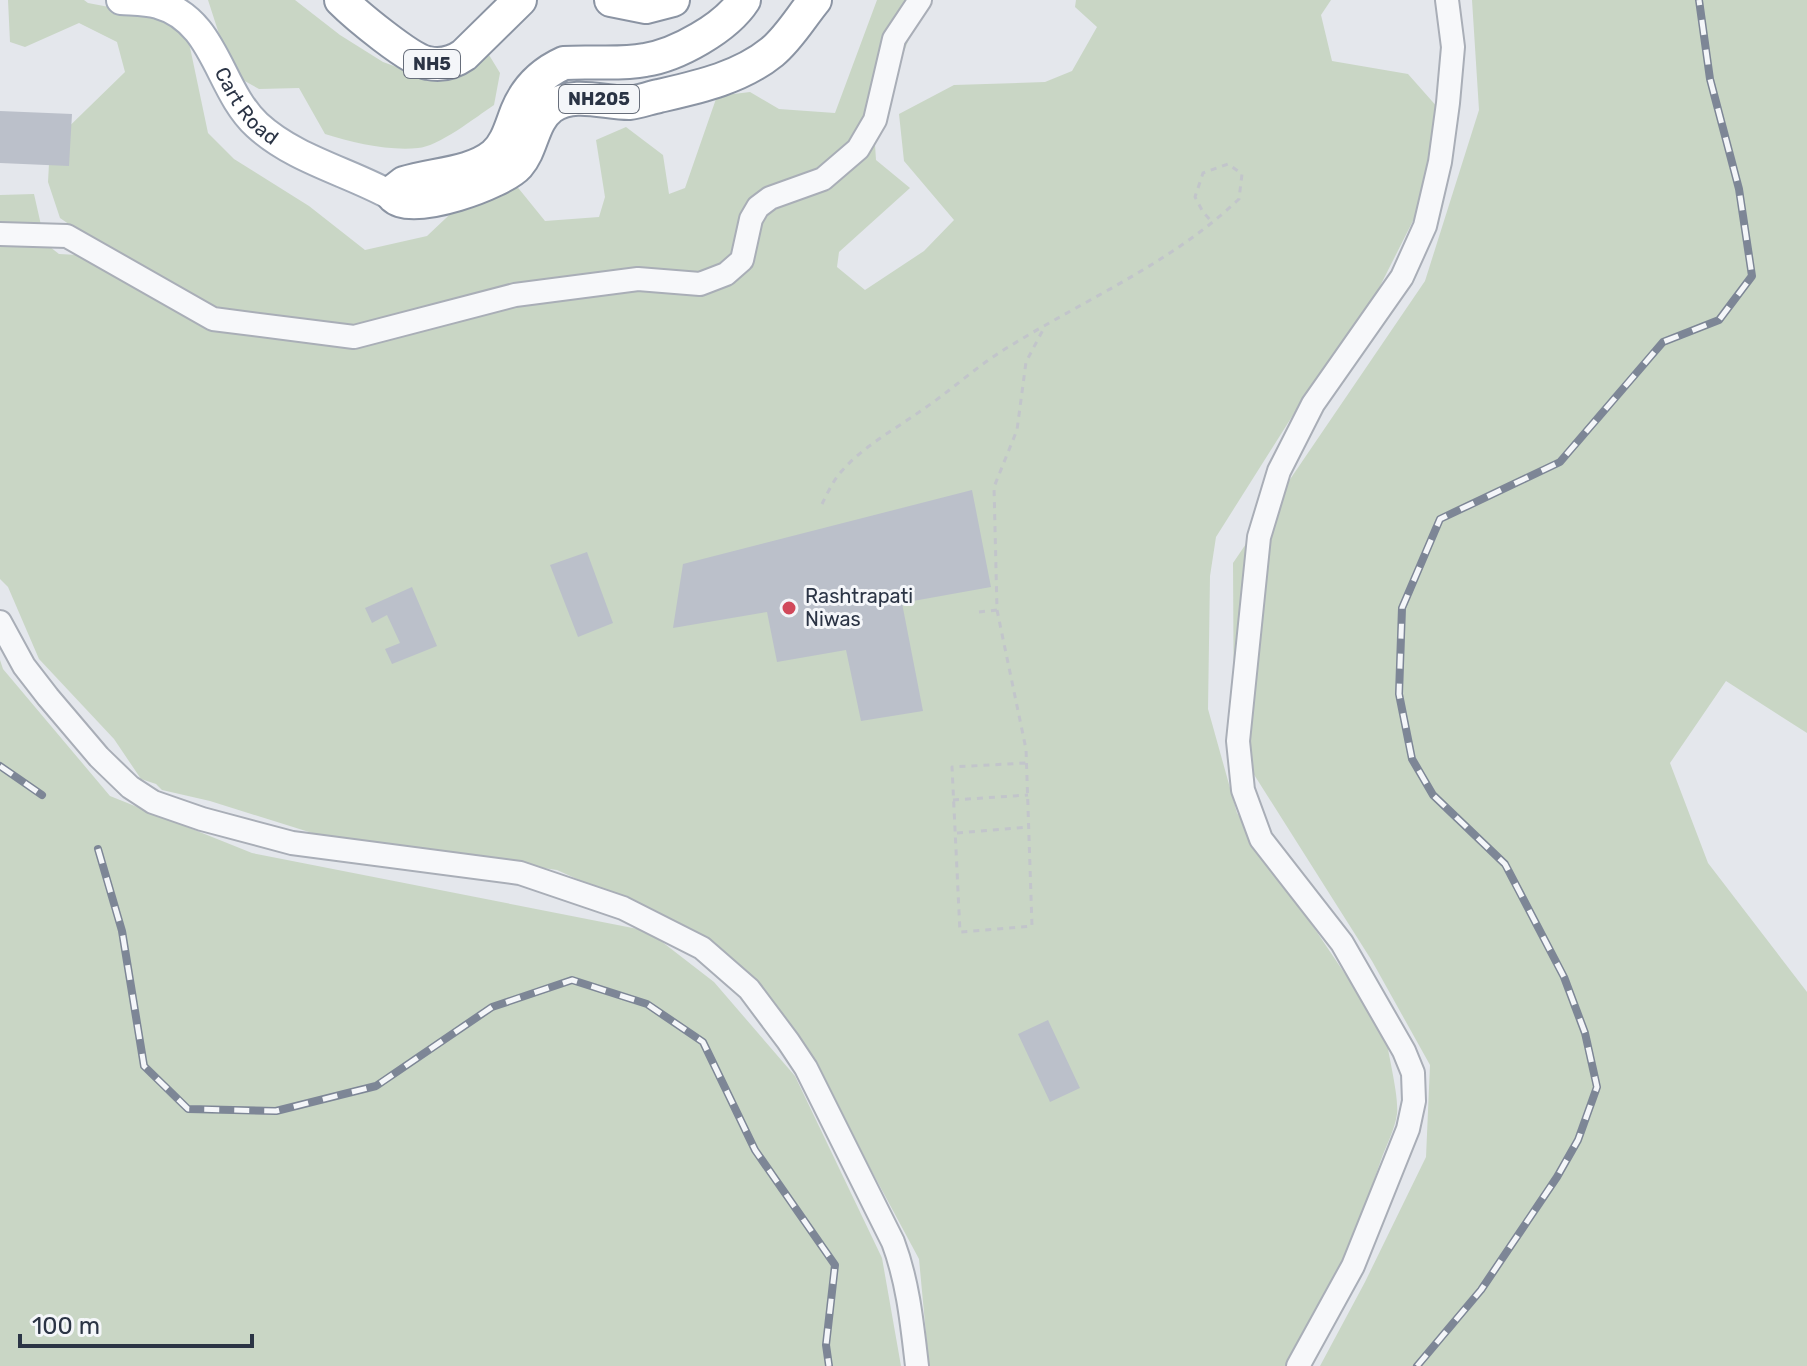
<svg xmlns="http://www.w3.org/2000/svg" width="1807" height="1366" font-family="Rubik,sans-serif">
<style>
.green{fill:#c9d6c5}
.building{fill:#bbc0ca}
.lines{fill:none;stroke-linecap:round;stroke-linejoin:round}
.minor-casing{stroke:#a9aeb7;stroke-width:26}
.major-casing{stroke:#a3abb8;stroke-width:32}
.highway-casing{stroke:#8b94a3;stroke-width:36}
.path{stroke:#c2c5cb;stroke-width:3;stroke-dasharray:6 6;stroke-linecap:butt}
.minor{stroke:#f7f8fa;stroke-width:22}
.major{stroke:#fff;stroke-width:28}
.highway{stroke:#fff;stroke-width:32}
.rail-casing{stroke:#7d8696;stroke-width:8}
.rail{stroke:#f4f6f9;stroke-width:5;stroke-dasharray:15;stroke-linecap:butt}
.poi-dot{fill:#d1495b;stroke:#f4f6f9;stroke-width:3}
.labels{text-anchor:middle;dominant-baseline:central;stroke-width:6;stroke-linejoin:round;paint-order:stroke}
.shield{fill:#f4f6f9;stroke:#676e7b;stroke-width:2}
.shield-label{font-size:18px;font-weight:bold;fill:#2b3445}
.street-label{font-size:20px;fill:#2b3445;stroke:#f4f6f9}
.poi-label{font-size:20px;fill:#2b3445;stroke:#f4f6f9;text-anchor:start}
</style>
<rect width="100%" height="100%" fill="#e4e7ec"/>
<path class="green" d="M8 0H84L88 3 167 18 187 33 208 133 234 159 309 206 365 250 427 236 482 184H515L545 221 599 217 605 197 596 140 626 127 663 155 669 194 685 188 717 96 750 92 779 109 835 113 877 0H924L874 129 876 160 910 188 839 252 837 267 865 290 924 251 954 220 904 161 899 114 954 85 1045 82 1072 71 1097 27 1075 7 1076 0H1331L1321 15 1332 61 1408 74 1439 109 1427 193 1370 306 1305 396 1216 537 1210 576 1208 709 1237 813 1386 1035C1388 1055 1399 1095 1397 1114 1395 1129 1386 1146 1381 1160 1358 1230 1326 1298 1298 1366H929L919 1259 798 1034 701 935 557 870 325 837 210 801 162 790 156 784 141 779 114 739 39 659 8 587 0 579V241L45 243 59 254 78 255 89 238 60 218 48 182 50 145 125 72 117 42 79 23 25 47 10 42Z
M208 0H295L340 35 383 62 438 82 486 50 500 73 494 105C476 117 438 147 418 148 389 151 353 143 325 134L299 88 259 89 232 74Z
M1472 0H1807V733L1726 681 1670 763 1708 863 1807 992V1366H1320L1365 1282 1426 1157 1430 1065 1372 961 1234 743 1233 563 1425 281 1479 110Z
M34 194 41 225H0V195Z
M0 660 3 669 110 796 252 853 648 931 714 982 795 1076 882 1258 901 1366H0Z"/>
<path class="building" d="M0 111 72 114 69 166 0 163Z
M972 490 991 587 902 603 923 711 861 721 846 650 777 662 767 612 673 628 683 564Z
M587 552 613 623 578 637 550 565Z
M412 587 437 646 392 664 385 649 400 643 387 615 372 623 365 608Z
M1048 1020 1080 1088 1050 1102 1018 1034Z"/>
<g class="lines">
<g class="minor-casing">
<path id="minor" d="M0 234 67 236 213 319 354 337 515 295 638 279 700 284 726 274 742 260 751 219 758 207 770 198 823 179 858 149 875 120 894 39 920 0
M0 622 24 666 48 697 99 757 130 787 153 802 202 819 292 843 520 873 623 908 702 948 749 989 788 1041 806 1068 893 1242C908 1282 912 1323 917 1366
M1298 1366 1353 1266 1408 1129 1414 1101 1413 1073 1404 1051 1342 943 1261 839 1243 790 1238 741 1259 537 1279 471 1313 404 1402 277 1425 226 1440 162 1448 103 1453 47 1447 0"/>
</g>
<g class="major-casing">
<g id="major">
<path id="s1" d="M121 0C133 1 146 1 158 4 216 20 218 89 257 125 295 160 350 172 394 197"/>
</g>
</g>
<g class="highway-casing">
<path id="highway" d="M341 0C356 15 410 60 428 63 442 66 454 62 464 55L520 0
M611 0 646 7 673 0
M744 0C726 28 677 55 645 60 619 65 591 61 564 63 542 73 526 89 517 111 511 126 507 144 494 155 471 174 432 174 404 183L395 190 394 197C413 215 502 183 518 165 533 148 532 121 551 107 574 91 604 103 629 103 639 102 649 98 659 96 698 87 740 78 772 52 789 38 801 17 815 0"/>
</g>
<path class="path" d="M822 504C827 494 833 481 840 473 863 446 894 430 922 410 952 390 979 364 1010 346 1088 298 1173 262 1239 199L1242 174 1228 164 1203 173 1195 197 1203 212 1213 223
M997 610 1026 749 1032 926 960 932 952 767 1026 763
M979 612 997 610 994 487 1017 430 1026 362 1045 326
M953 800 1028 795
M957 833 1029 827"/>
<use href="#minor" class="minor"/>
<use href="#major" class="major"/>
<use href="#highway" class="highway"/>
<g class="rail-casing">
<path id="rail" d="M0 766 42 795
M98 849 122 931 144 1066 188 1109 276 1111 376 1086 492 1007 572 980 647 1004 703 1042 755 1150 835 1265 826 1345 829 1366
M1417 1366 1481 1290 1557 1177 1578 1140 1597 1087 1585 1033 1564 977 1505 864 1433 795 1412 759 1399 694 1402 608 1440 519 1560 462 1663 342 1719 320 1752 276 1739 189 1710 79 1699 0"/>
</g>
<use href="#rail" class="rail"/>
</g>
<circle class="poi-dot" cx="789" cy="608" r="8"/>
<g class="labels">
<g class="shield">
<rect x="404" y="50" width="56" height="28" rx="6"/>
<rect x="559" y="85" width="80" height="28" rx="6"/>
</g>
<g class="shield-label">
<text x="432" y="64">NH5</text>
<text x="599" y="99">NH205</text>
</g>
<g class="street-label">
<text stroke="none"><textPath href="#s1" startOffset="176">Cart Road</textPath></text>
</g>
<g class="poi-label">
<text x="805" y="596">Rashtrapati<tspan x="805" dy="23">Niwas</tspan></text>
</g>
</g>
<path d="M20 1334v12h232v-12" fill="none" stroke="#2b3445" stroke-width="4"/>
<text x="32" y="1334" font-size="24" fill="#2b3445" stroke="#f4f6f9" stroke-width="6" paint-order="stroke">100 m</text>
</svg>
